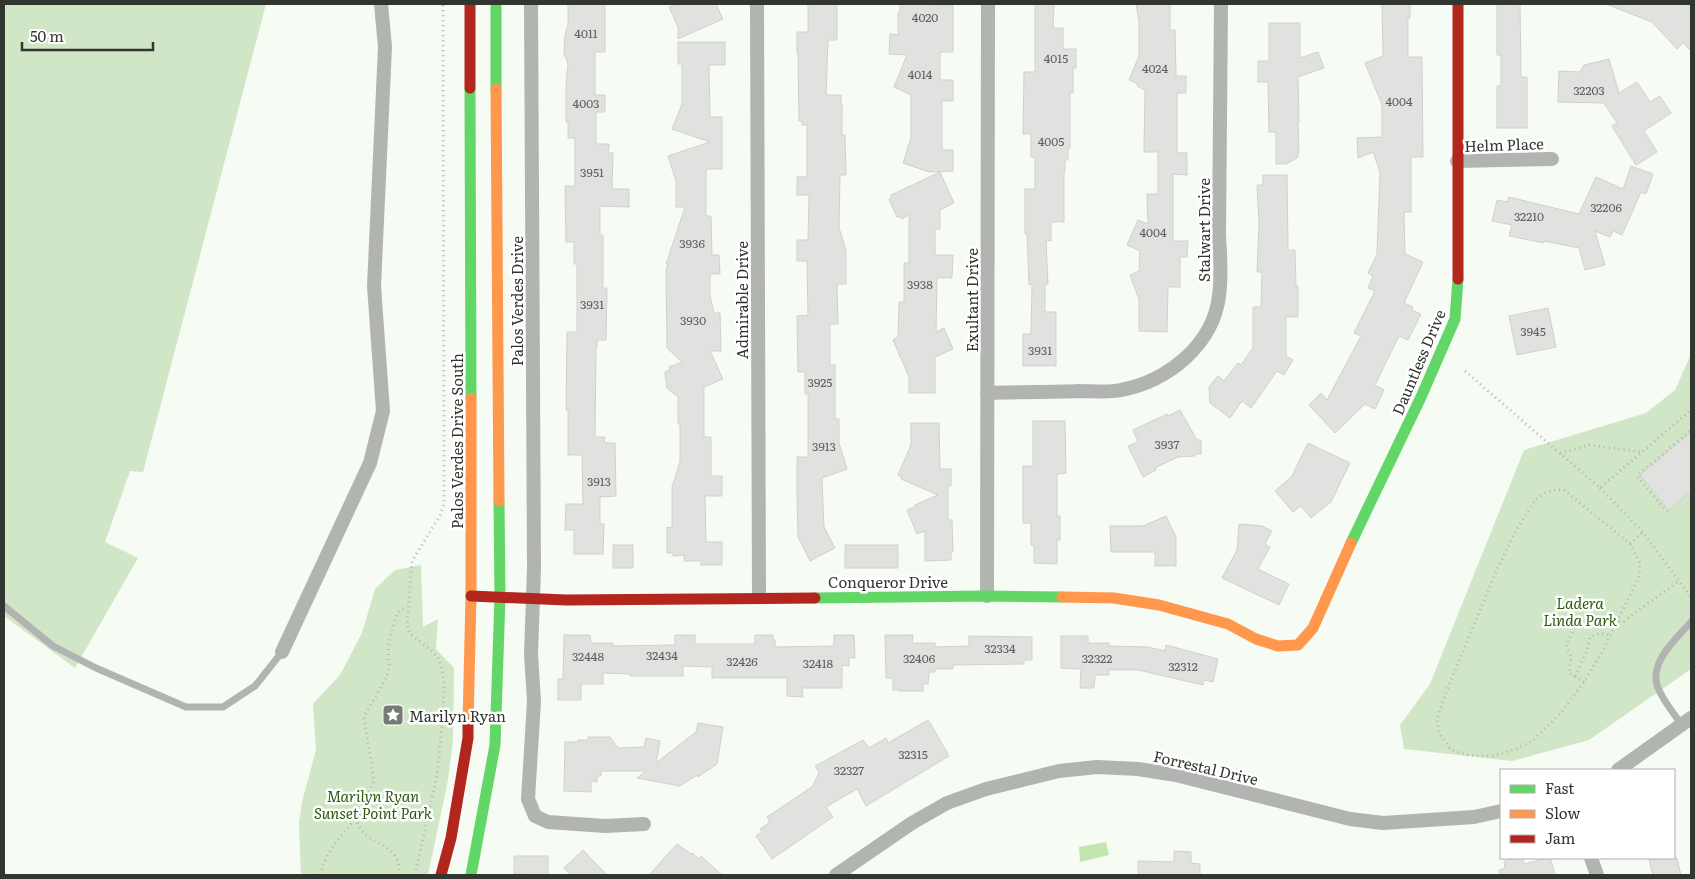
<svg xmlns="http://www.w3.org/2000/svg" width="1695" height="879" font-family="Literata,serif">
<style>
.green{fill:#d0e6c6}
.water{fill:#c1e6b0}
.building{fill:#e1e1e0;stroke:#d0d1cf}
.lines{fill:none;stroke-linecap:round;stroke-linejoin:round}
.path{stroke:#b5b7b3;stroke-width:3;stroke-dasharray:1 4;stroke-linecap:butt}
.lane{stroke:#b2b4b2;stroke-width:7}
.street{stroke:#b2b4b2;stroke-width:14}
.fast{stroke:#63d668;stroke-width:11}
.slow{stroke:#ff974d;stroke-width:11}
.jam{stroke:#b3261e;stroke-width:11}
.labels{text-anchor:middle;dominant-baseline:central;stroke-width:5;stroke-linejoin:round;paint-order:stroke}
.number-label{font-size:12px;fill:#5e615d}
.street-label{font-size:15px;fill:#323631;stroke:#fff}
.park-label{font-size:15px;font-style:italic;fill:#2d5a0f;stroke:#fff}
.poi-label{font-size:15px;fill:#323631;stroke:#fff;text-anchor:start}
</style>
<rect width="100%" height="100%" fill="#f6fbf4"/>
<path class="green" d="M4 4H266L143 472 130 471 105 542 138 558 75 668 4 616Z
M1691 354V669L1589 740 1512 761 1404 749 1400 725 1430 684 1524 450 1646 413 1675 390Z
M421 565 423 627 438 619 436 649 454 668 453 740 448 780 428 875H301L299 823 302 802 316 750 313 704 340 675 362 633 375 589 395 570Z"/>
<path class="water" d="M1106 842 1109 855 1080 862 1079 847Z"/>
<path class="building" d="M568 4H605V52H595V95H605V112H596V144H609L608 153H613L612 189H629V207L600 206V235H603V288H607L606 340H597V347H596L595 437H605L604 443H615L616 496 600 497V524H604L603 554H574V530H565L566 504H583L582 455H568V410H566L567 332H577V264H574V242H566L565 186H575V138H568V122H566V83L568 64 564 53 565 35 568 25Z
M677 4H716L723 19 678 39V27L669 7Z
M808 4H837V40H828L826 95H841V104H842V135H845L846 175H840L839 228 846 250V284H837L838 324H830V365H835V419H839V443L847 469 822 478 824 527 835 548 810 561 798 537 797 494V457H808V394H805V372H798L797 316 808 315 807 261H797V240H808L809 195H797V177H807V125H802V121H799L798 53H797V32H808Z
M900 4 953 5V52H940V80H953V101H942V150H953V171L929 172 903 163 911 138V95L894 87 907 55 889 54 890 34 898 35V12H900Z
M1035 4H1054L1053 28H1063V49H1076V68H1073V93H1070V148L1068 149V160H1065V172H1064V222H1051V241L1046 240 1048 284H1045V312H1056V366H1023V334H1031L1032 284 1029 285 1027 234H1025V189H1035V157H1031V134H1023L1024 72H1035Z
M1136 4H1170V30H1175L1176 76H1186V93H1177V153H1187V175L1173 174V241H1188L1187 257H1180V287H1168L1167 332 1139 331V299L1130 275 1139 271 1140 251 1127 245 1138 220 1148 224 1147 194H1158V152H1144L1145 90 1137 86 1138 84 1129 80 1139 56V21Z
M1382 4H1410V18H1408V57H1422L1423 157H1411V212H1404L1405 254 1423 262 1404 303 1413 307 1412 310 1421 314 1408 340 1399 336 1375 385 1384 390 1375 409 1365 404 1335 433 1309 405 1321 393 1327 400 1361 336 1354 333 1375 291 1368 288 1373 276 1368 273 1377 254 1380 172 1373 152 1358 158 1357 138 1382 137V105L1365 63 1383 56Z
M1497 4H1520L1521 77H1527V128H1497V86H1501V55H1497Z
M1606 4H1691V51L1683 43 1677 49 1652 22Z
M1269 23H1300V58L1318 52 1324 68 1298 77 1299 122 1298 121 1299 152 1297 158 1286 164H1276V132H1269L1268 82H1258V61H1269Z
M678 42H725V65H709L710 117H722V169H706V216H711L712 255H719L720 274H710V296L714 313H720L721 351H710L723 379 704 387V437H711V476H722V496H705L706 542H722V565H701V561H684V555L673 556V553H667V527L672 528V487L680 462V424H678V397L667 388 665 372 670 370 669 367 682 362 667 348 666 270 668 264H666L685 207H676V181L668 156 710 142 672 129 682 104V64H678Z
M1609 59 1619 93 1637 82 1650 102 1660 96 1671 113 1644 131 1657 152 1636 165 1612 126 1617 123 1604 103 1558 102 1559 71 1580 72 1584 65Z
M1631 166 1653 174 1646 194 1641 192 1622 235 1613 231 1610 237 1595 231 1605 265 1585 270 1579 248 1544 241V243L1509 236 1512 225 1492 221 1497 200 1507 202 1509 197 1579 214 1596 177 1623 189Z
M940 172 954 203 940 210V229H935V255H953L952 278H937L936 332 944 328 953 349 935 357V393H909V377L893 340 898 337 899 302H904V263H909V215L902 219 900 216 897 217 889 199 892 198 891 195Z
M1263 175H1287L1288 250H1295L1296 286H1298V317H1286V356L1293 360 1284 375 1277 371 1251 408 1242 401 1230 418 1210 403 1209 387 1218 376 1224 381 1238 363 1241 365 1253 348V307H1261L1262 272H1257L1259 224 1257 185H1263Z
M1548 308 1556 347 1517 355 1509 316Z
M1180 410 1197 440H1201V454H1195V456L1178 457 1155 468 1156 470 1143 477 1128 446 1138 442 1133 430 1167 414 1168 416Z
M1033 421H1065L1066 473 1057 474V516H1060V540H1057V564L1034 563V546L1031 545V523H1023V466H1033Z
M911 423H939L940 469H951V486H948V520H952L953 552H951V560L925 561V531L917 534 907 510 915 507V505L938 495 901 479 902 477 898 475 911 445Z
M1691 432V491L1669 510 1640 475Z
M1308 443 1350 463 1331 502 1311 518 1301 506 1293 512 1275 491 1292 476Z
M1166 516 1176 537V566H1155V552H1111L1110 526H1143Z
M1239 524 1262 526 1272 531 1265 544 1270 547 1258 569 1289 584 1279 605 1222 578 1237 550Z
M613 545H633V568H613Z
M845 545H898V568H845Z
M564 635H590L591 643H613V646L675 645V635H695V644H755V635H773V640H775V647L834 646V635H854L855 658H849V666L842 665V688H802L803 697 787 696V678H712V667L683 666V676H630V674L603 673V684H581V700H558V679H563Z
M885 635H913L912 643H935V647L969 646V636L1032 637V660H1024V664L953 665V669H935V672H929L928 684H923V691H899L900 690H893V678H886Z
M1061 636H1088V643H1109V646L1148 647 1165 651 1166 645 1218 659 1213 682 1204 680 1203 685 1138 670H1109V675H1095L1094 688H1080L1081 669 1061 668Z
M926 721H929L949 756 866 806 857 789 826 807 833 817 772 859 756 836 762 832 760 829 770 822 767 817 813 786 819 772 815 766 863 740 869 748 886 738 888 743Z
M698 723 723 727 717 764 698 777 697 775 680 786 637 778 646 771H601V776H597V782L591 781V792L564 791 565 742H578V740H588V737H610L618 748 644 747 646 738 660 741 656 763 696 732Z
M677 844 691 854 692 853 699 859 701 856 722 875H649Z
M583 850 607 875H571L564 868Z
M1174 851 1191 852V863L1200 864V875H1138V861L1174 862Z
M514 856H548V875L514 874Z
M1516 858H1523L1524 864 1548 858V860H1551L1555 875H1500L1499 870 1505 868 1504 861Z
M1661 858H1677L1681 875H1653L1649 860Z"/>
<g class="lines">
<path class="path" d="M1465 371 1600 488 1691 410
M1560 453 1589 445 1642 452
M1600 488 1643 532 1690 596
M1554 490H1564L1630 544 1640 563 1639 577 1602 652 1584 682 1562 711 1550 724 1532 741 1516 749 1492 756 1468 755 1451 750 1439 733 1437 719 1447 690 1498 567 1516 531 1535 500 1545 493Z
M1667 512 1637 476 1691 430
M1630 544 1642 533
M1575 676 1587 651 1590 637 1601 633 1610 635
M1584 682 1569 673 1571 657 1566 645 1575 628 1596 623 1624 621 1679 581
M320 875C326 852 339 837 355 820
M400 875C399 870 399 864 397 860 389 841 363 844 356 819L360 814 374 780 364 717 387 676 389 666 388 646 395 620 398 612 407 606
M415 875 437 775 443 716 444 679 439 659 431 650 409 633 407 625 412 561 441 514 444 503 443 4"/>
<path class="lane" d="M4 606 53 646 96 668 186 707H223L255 686 282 652
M1682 725C1674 714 1661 698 1657 685 1650 661 1677 638 1691 622"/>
<path class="street" d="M531 4 534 568 531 654 534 701 528 799 535 816 548 822 605 826 644 824
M757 4 759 597
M1457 161 1552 159
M987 393C1018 392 1049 392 1079 391 1093 391 1108 393 1121 390 1168 381 1213 345 1219 296 1222 275 1220 255 1219 234L1221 4
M987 596 988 4
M282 652 370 463 383 411 374 286 385 47 381 4
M1618 770 1691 718
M1591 858 1597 875
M836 875 912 823 947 803 986 789 1059 771 1097 767 1138 769 1176 775 1350 819 1383 823 1474 817 1501 811"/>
<path class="fast" d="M496 4V89
M470 88 471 398
M1351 543 1421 397 1455 319 1458 279
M815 598 987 596 1062 597
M471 875 495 745 500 597 499 501"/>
<path class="slow" d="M496 89 499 501
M1062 597 1114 598 1159 605 1228 624 1256 639 1278 646 1298 645 1313 628 1351 543
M468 724 471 596V398"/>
<path class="jam" d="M470 4V88
M1458 279V4
M471 596 566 600 815 598
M441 875 451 838 468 738V724"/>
</g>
<defs>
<g id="sight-square" transform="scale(1.125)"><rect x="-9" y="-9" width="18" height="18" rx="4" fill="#777b75" stroke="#fff"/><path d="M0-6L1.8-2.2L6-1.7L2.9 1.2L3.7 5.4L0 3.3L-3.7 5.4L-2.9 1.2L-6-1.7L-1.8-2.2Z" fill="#fff"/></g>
</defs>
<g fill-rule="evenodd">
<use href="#sight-square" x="393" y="715"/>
</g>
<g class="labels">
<g class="number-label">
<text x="925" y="17">4020</text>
<text x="586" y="33">4011</text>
<text x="1056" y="58">4015</text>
<text x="1155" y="68">4024</text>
<text x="920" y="74">4014</text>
<text x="1589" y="90">32203</text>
<text x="1399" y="101">4004</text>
<text x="586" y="103">4003</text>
<text x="1051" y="141">4005</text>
<text x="592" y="172">3951</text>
<text x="1606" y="207">32206</text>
<text x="1529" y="216">32210</text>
<text x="1153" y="232">4004</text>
<text x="692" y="243">3936</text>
<text x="920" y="284">3938</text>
<text x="592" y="304">3931</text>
<text x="693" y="320">3930</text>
<text x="1533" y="331">3945</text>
<text x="1040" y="350">3931</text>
<text x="820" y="382">3925</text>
<text x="1167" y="444">3937</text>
<text x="824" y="446">3913</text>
<text x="599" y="481">3913</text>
<text x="1000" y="648">32334</text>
<text x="662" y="655">32434</text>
<text x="588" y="656">32448</text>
<text x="919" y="658">32406</text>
<text x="1097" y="658">32322</text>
<text x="742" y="661">32426</text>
<text x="818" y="663">32418</text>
<text x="1183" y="666">32312</text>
<text x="913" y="754">32315</text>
<text x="849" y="770">32327</text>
</g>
<g class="street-label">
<text transform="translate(1504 144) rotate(-2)">Helm Place</text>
<text transform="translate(1203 230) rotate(-90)">Stalwart Drive</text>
<text transform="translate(741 300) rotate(-90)">Admirable Drive</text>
<text transform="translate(971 300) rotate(-90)">Exultant Drive</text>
<text transform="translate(516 301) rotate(-90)">Palos Verdes Drive</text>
<text transform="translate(1418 362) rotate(-67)">Dauntless Drive</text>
<text transform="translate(456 441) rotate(-90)">Palos Verdes Drive South</text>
<text x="888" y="581">Conqueror Drive</text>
<text transform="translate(1206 767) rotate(13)">Forrestal Drive</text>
</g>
<g class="park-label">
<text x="1580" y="602">Ladera<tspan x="1580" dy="17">Linda Park</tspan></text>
<text x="373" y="795">Marilyn Ryan<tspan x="373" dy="17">Sunset Point Park</tspan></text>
</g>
<g class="poi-label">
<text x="409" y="715">Marilyn Ryan</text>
</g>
</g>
<rect width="1695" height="879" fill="none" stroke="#323631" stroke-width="10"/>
<rect x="1500" y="769" width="175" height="90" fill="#ffffff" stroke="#adafad"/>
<rect x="1510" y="785" width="25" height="8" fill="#63d668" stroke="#adafad"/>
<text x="1545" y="794" font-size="15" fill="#323631">Fast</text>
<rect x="1510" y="810" width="25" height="8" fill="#ff974d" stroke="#adafad"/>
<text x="1545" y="819" font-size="15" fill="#323631">Slow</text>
<rect x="1510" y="835" width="25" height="8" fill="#b3261e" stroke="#adafad"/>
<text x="1545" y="844" font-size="15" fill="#323631">Jam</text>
<path d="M22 42v8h131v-8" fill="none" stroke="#323631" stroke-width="2.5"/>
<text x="30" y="42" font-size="15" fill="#323631" stroke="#ffffff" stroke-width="4" paint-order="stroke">50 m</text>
</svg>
